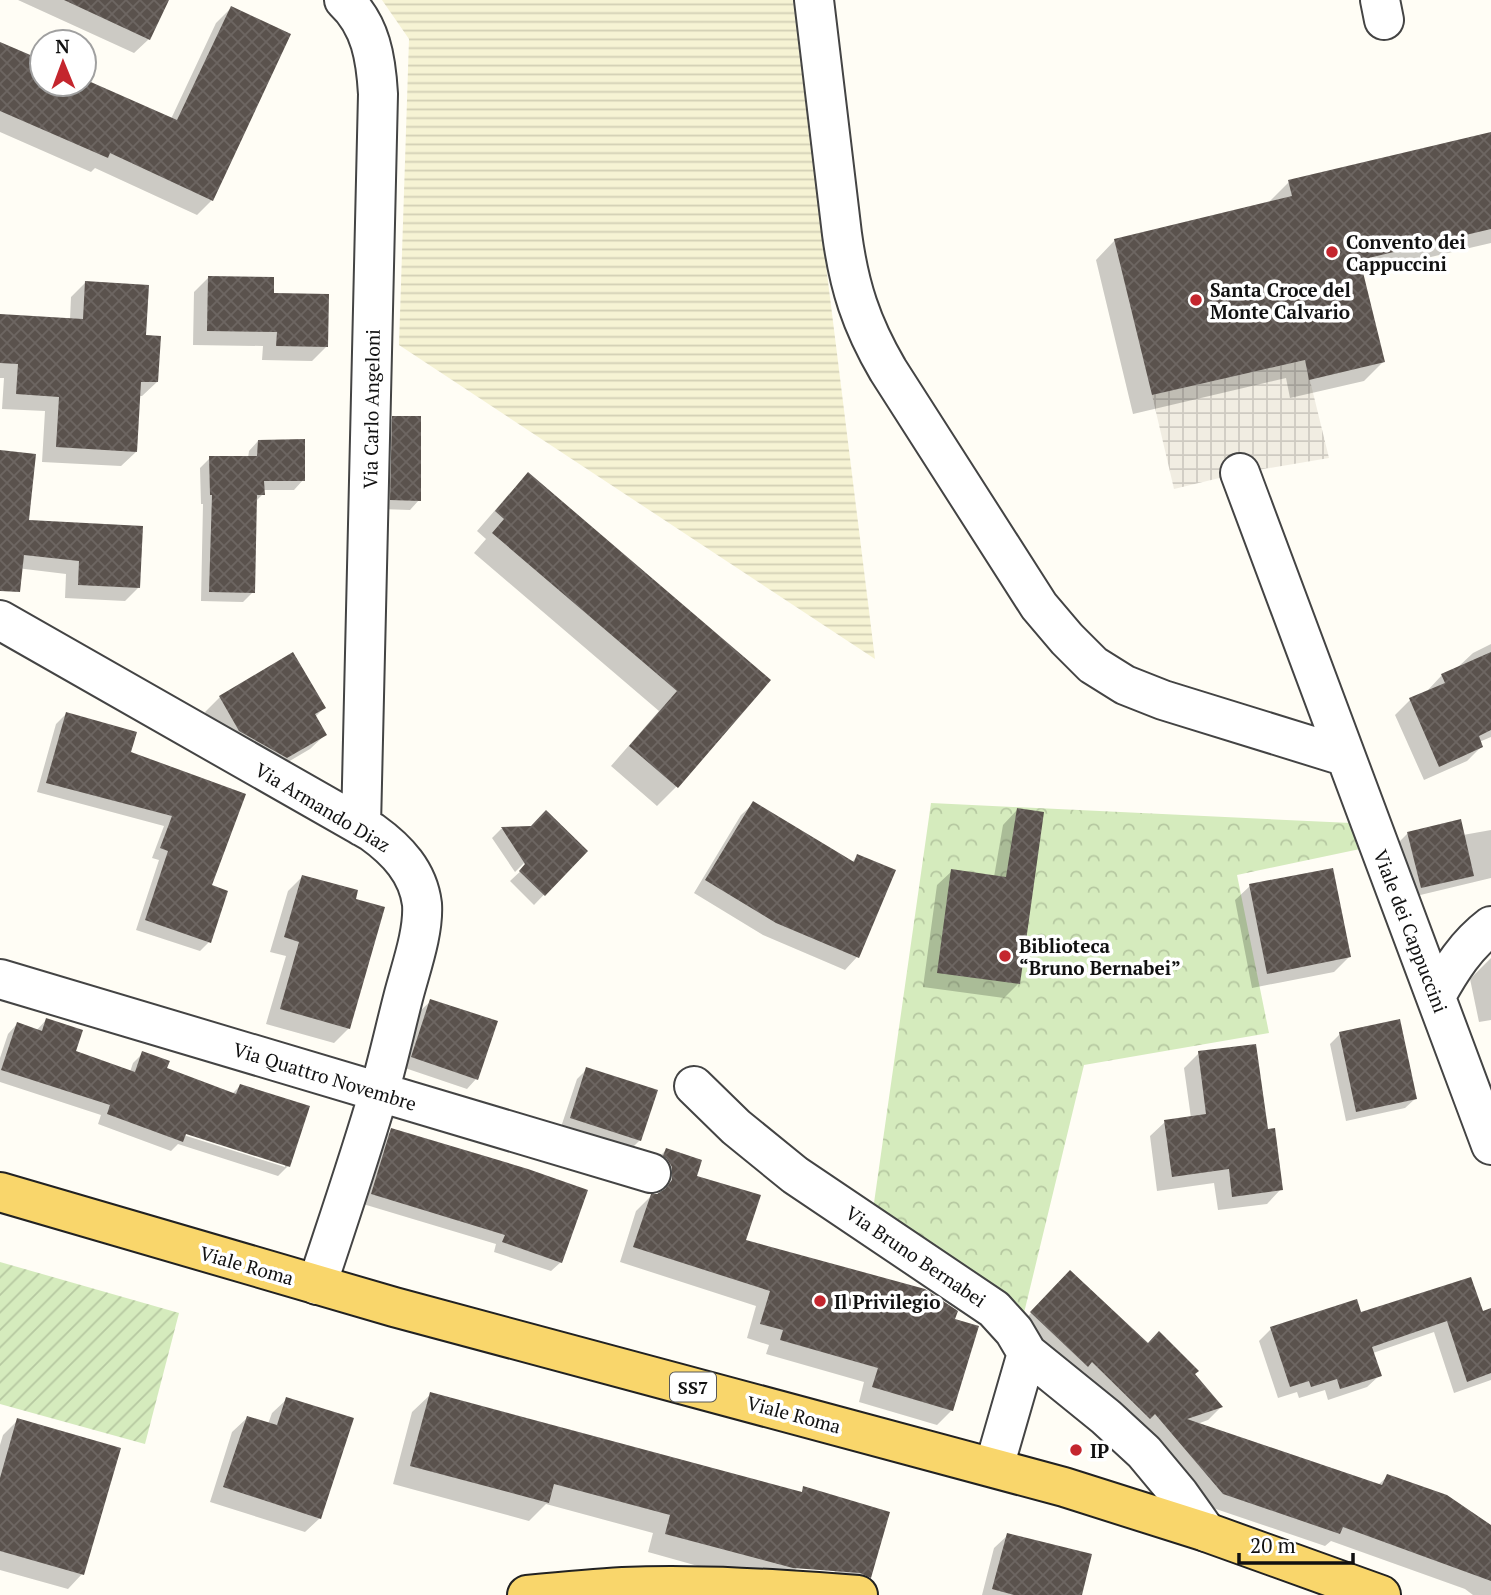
<svg xmlns="http://www.w3.org/2000/svg" width="1491" height="1595" font-family="'PT Serif',serif">
<style>
.farmland{fill:url(#farmland-rules)}
.park{fill:url(#park-crowns)}
.garden{fill:url(#garden-furrows)}
.plaza{fill:url(#plaza-grid)}
.shadow{fill:#0003;fill-rule:evenodd}
.building{fill:url(#building-cross-hatch)}
.lines{fill:none;stroke-linecap:round;stroke-linejoin:round}
.minor-casing{stroke:#444;stroke-width:42}
.major-casing{stroke:#222;stroke-width:42}
.minor{stroke:#fff;stroke-width:38}
.major{stroke:#f9d66b;stroke-width:38}
.poi-dot{fill:#c4262e;stroke:#fff;stroke-width:2.5}
.labels{text-anchor:middle;dominant-baseline:central;stroke-width:7;stroke-linejoin:round;paint-order:stroke}
.shield{fill:#fff;stroke:#585858;stroke-width:2}
.shield-label{font-size:18px;font-weight:bold;fill:#111}
.poi-label{font-size:19px;font-weight:bold;fill:#111;stroke:#fff;text-anchor:start}
.street-label{font-size:19px;fill:#111;stroke:#fff}
</style>
<defs>
<pattern id="farmland-rules" width="6" height="5" patternUnits="userSpaceOnUse" patternTransform="scale(1.75)"><rect width="6" height="5" fill="#f6f3d4"/><path d="M0 2.5h6" fill="none" stroke="#d2cfb5"/></pattern>
<pattern id="park-crowns" width="20" height="18" patternUnits="userSpaceOnUse" patternTransform="scale(1.75)"><rect width="20" height="18" fill="#d5ebbd"/><path d="M2 6a3 3 0 1 1 6 0M12 15a3 3 0 1 1 6 0" fill="none" stroke="#b6c8a1"/></pattern>
<pattern id="garden-furrows" width="10" height="10" patternUnits="userSpaceOnUse" patternTransform="scale(1.75)"><rect width="10" height="10" fill="#d5ebbd"/><path d="M-1 1l2-2M0 10L10 0M9 11l2-2" fill="none" stroke="#b6c8a1"/></pattern>
<pattern id="plaza-grid" width="8" height="8" patternUnits="userSpaceOnUse" patternTransform="scale(1.75)"><rect width="8" height="8" fill="#f1ede2"/><path d="M0 4h8M4 0v8" fill="none" stroke="#cecac1"/></pattern>
<pattern id="building-cross-hatch" width="8" height="8" patternUnits="userSpaceOnUse" patternTransform="scale(1.75)"><rect width="8" height="8" fill="#5a524d"/><path d="M0 0l8 8M0 8l8-8" fill="none" stroke="#6d6662"/></pattern>
</defs>
<rect width="100%" height="100%" fill="#fffdf5"/>
<path class="farmland" d="M382 0H793L875 659 399 345 409 39Z"/>
<path class="park" d="M931 803 1351 823 1360 849 1237 875 1269 1033 1084 1065 1024 1313 873 1210Z"/>
<path class="garden" d="M0 1262 179 1313 145 1444 0 1404Z"/>
<path class="plaza" d="M1305 360 1329 458 1240 473 1174 489 1152 395Z"/>
<path class="shadow" d="M18 0H167L149 39 134 53Z
M231 8 212 200 197 215 95 168 91 172 0 132V44L42 62V84H84V81L171 119 216 23Z
M1491 134V243L1362 273 1383 362 1364 381 1290 398 1286 378 1133 414 1096 260 1115 240 1270 203V201L1289 182Z
M208 278 272 295 326 347 312 361 262 360 263 346 193 345 194 292Z
M86 282 144 336 157 382 142 396H139L136 452 121 466 42 462 45 411 2 409 4 378H0V316L70 320 71 297Z
M393 418 419 500 410 510 381 509 383 427Z
M258 441 303 480 294 490H263V494L255 502 253 592 243 602 201 601 203 504H201L200 468 210 458H248L249 451Z
M0 451 27 522 138 588 125 601 65 598 66 574 0 566Z
M528 475 768 681 677 786 657 806 611 766 659 711 474 553 486 539 477 531 509 494Z
M1491 644V737L1479 742 1481 747 1467 761 1424 780 1395 715 1410 700 1428 692V690L1442 675 1458 667 1473 653Z
M220 697 324 708 315 717 325 735 310 749 271 772 225 746 205 712Z
M66 714 129 753 243 795 210 887 209 942 200 951 136 930 159 860 152 858 164 826 37 792 56 724Z
M754 803 851 863 858 856 894 871 857 957 845 970 763 935 694 893 741 815Z
M1017 810 1019 983 1004 998 923 987 937 885 952 871 994 877 1003 825Z
M531 828 586 851 534 905 510 881 526 866 524 863 515 872 492 838 501 829Z
M1491 830V878L1412 897 1398 843 1408 833 1463 835Z
M303 876 354 900 349 1028 334 1043 266 1024 286 956 270 952 288 891Z
M1250 886 1349 957 1334 972 1252 988 1235 900Z
M1491 958V1020L1479 1022 1470 979Z
M431 1001 476 1079 467 1089 402 1067 421 1010Z
M46 1020 74 1052 130 1072 133 1063 143 1053 165 1070 232 1094 240 1086 288 1166 278 1176 178 1144 171 1151 98 1124 101 1115 0 1082V1058L8 1034 17 1024 36 1031ZM178 1129 285 1164V1167L177 1133Z
M1340 1034 1415 1099 1405 1108 1346 1121 1330 1044Z
M1199 1053 1266 1131 1281 1189 1267 1204 1218 1210 1214 1183 1157 1191 1150 1136 1165 1122 1191 1118 1184 1068Z
M587 1069 640 1140 630 1150 561 1127 577 1079Z
M392 1130 561 1262 551 1271 494 1252 496 1244 363 1204 382 1140Z
M666 1150 695 1177 744 1242 953 1320 952 1410 937 1425 859 1402 864 1382 766 1354 769 1345 747 1338 756 1306 620 1262 636 1211 651 1196H658V1183L651 1165Z
M1057 1285 1193 1374 1221 1407 1208 1420 1197 1424 1378 1485 1388 1476 1491 1527V1595H1473L1465 1589 1331 1541 1325 1546 1210 1507 1018 1327Z
M1491 1310V1380L1454 1393 1434 1332 1373 1353 1380 1375 1367 1387 1328 1400 1325 1390 1299 1398 1297 1392 1278 1398 1259 1341 1271 1329 1360 1315 1482 1313Z
M431 1394 797 1568 778 1586H769L648 1552 653 1533 546 1504 529 1521 393 1484 412 1412Z
M287 1399 320 1518 305 1532 210 1502 232 1432 247 1418 268 1424 272 1413Z
M18 1420 82 1574 68 1589 0 1570V1445L3 1435Z
M841 1518 869 1577 855 1591 833 1586Z
M1008 1535 1080 1595H982L994 1548Z"/>
<path class="building" d="M64 0H169L150 40Z
M231 6 291 34 213 201 110 153 108 158 0 111V42L42 60V84H84V79L177 120Z
M1491 132V229L1360 260 1385 362 1309 380 1305 360 1152 395 1114 239 1292 196 1288 180Z
M208 276 274 277V293L329 294 328 347 276 346 277 332 207 331Z
M85 281 149 285 146 335 161 336 158 382H141L137 452 56 447 59 397 16 394 18 364 0 363V314L83 319Z
M392 416H421V501L390 500Z
M305 439V481H264L265 495H257L255 593 209 592 212 495H210L209 456H257L258 440Z
M0 450 36 454 29 520 143 526 140 588 78 585 79 561 24 555 20 592 0 591Z
M528 472 771 680 678 788 629 746 677 691 492 533 504 519 495 511Z
M293 652 326 708 315 714 327 735 287 758 239 731 219 696Z
M1491 652V730L1479 736 1483 747 1439 767 1409 698 1445 683 1441 674Z
M66 712 137 732 131 752 246 794 212 885 228 891 211 943 145 920 168 851 160 848 172 816 46 783Z
M753 801 854 862 857 854 896 870 859 958 776 923 705 880Z
M1017 808 1044 812 1020 984 937 973 951 869 1006 877Z
M546 810 588 851 545 896 519 871 525 864 501 827 531 826Z
M1461 819 1474 876 1421 888 1407 832Z
M1333 868 1351 957 1267 974 1249 884Z
M302 875 358 890 356 899 385 907 350 1029 280 1009 299 942 284 937Z
M430 999 498 1021 478 1080 411 1057Z
M46 1018 83 1030 76 1051 135 1072 142 1051 170 1061 167 1068 236 1094 240 1084 310 1106 290 1167 186 1134 183 1142 107 1114 110 1105 1 1070 17 1022 42 1031Z
M1400 1019 1417 1099 1356 1112 1339 1032Z
M1256 1044 1268 1129 1275 1128 1283 1190 1232 1197 1229 1169 1172 1177 1164 1120 1206 1114 1198 1051Z
M586 1067 658 1090 641 1141 570 1118Z
M391 1128 528 1169 588 1190 562 1263 502 1242 505 1235 371 1194Z
M666 1148 702 1160 697 1176 761 1195 746 1240 925 1289 958 1311 955 1319 979 1326 953 1411 872 1387 878 1368 780 1340 783 1330 760 1324 770 1291 633 1247 651 1194H657L665 1189 672 1180V1167L667 1159 663 1156Z
M1070 1270 1148 1343 1159 1331 1199 1371 1195 1374 1223 1407 1187 1419 1382 1485 1387 1474 1447 1495 1491 1525V1581L1343 1527 1340 1534 1223 1494 1155 1414 1150 1419 1092 1362 1088 1367 1030 1312Z
M1471 1277 1483 1311 1491 1308V1373L1467 1382 1447 1321 1372 1347 1382 1376 1340 1389 1337 1379 1311 1387 1309 1381 1290 1387 1270 1327 1357 1299 1361 1312Z
M430 1392 802 1492 803 1486 890 1512 871 1578 860 1573 793 1568 665 1534 670 1515 554 1484 549 1503 410 1466Z
M286 1397 354 1418 321 1519 223 1487 247 1416 277 1425Z
M17 1418 121 1448 84 1575 0 1551V1478Z
M1007 1533 1092 1554 1082 1595H1014L992 1589Z"/>
<g class="lines">
<g class="minor-casing">
<path id="minor" d="M344 0C371 25 376 59 378 94L361 826
M814 0 842 234C849 286 861 324 888 370L1039 606 1067 639 1093 665 1125 685 1163 700 1344 756
M1380 0 1384 20
M1240 473 1491 1145
M0 620 372 832C397 850 418 872 422 904 424 933 410 970 403 998 395 1029 388 1061 379 1092 360 1157 338 1221 317 1285
M0 979 651 1173
M1436 996C1451 969 1466 945 1491 926
M694 1086 736 1127 795 1175 994 1309 1014 1331 1027 1353 1106 1417 1144 1452 1179 1494 1206 1532
M994 1467 1027 1353"/>
</g>
<g class="major-casing">
<path id="major" d="M0 1192 394 1307 1064 1487 1206 1532 1381 1595
M527 1595C559 1592 591 1589 623 1587 701 1584 780 1589 858 1595"/>
</g>
<use href="#minor" class="minor"/>
<use href="#major" class="major"/>
</g>
<g class="poi-dot">
<circle cx="1332" cy="252" r="7"/>
<circle cx="1196" cy="300" r="7"/>
<circle cx="1005" cy="956" r="7"/>
<circle cx="820" cy="1301" r="7"/>
<circle cx="1076" cy="1450" r="7"/>
</g>
<g class="labels">
<rect class="shield" x="670" y="1372.5" width="46" height="29" rx="5"/>
<g class="shield-label">
<text x="693" y="1387">SS7</text>
</g>
<g class="poi-label">
<text x="1346" y="241">Convento dei<tspan x="1346" dy="22">Cappuccini</tspan></text>
<text x="1210" y="289">Santa Croce del<tspan x="1210" dy="22">Monte Calvario</tspan></text>
<text x="1019" y="945">Biblioteca<tspan x="1019" dy="22">“Bruno Bernabei”</tspan></text>
<text x="834" y="1301">Il Privilegio</text>
<text x="1090" y="1450">IP</text>
</g>
<g class="street-label">
<text transform="translate(371 409) rotate(-89)">Via Carlo Angeloni</text>
<text transform="translate(323 807) rotate(31)">Via Armando Diaz</text>
<text transform="translate(1411 931) rotate(69)">Viale dei Cappuccini</text>
<text transform="translate(325 1076) rotate(17)">Via Quattro Novembre</text>
<text transform="translate(916 1256) rotate(34)">Via Bruno Bernabei</text>
<text transform="translate(247 1265) rotate(16)">Viale Roma</text>
<text transform="translate(794 1414) rotate(15)">Viale Roma</text>
</g>
</g>
<g transform="translate(63 63) rotate(359)"><circle r="33" fill="#ffffff" stroke="#a0a0a0" stroke-width="2"/>
<path d="M0-5L12 26L0 18L-12 26Z" fill="#c4262e"/>
<text y="-10" font-size="19" font-weight="bold" text-anchor="middle" fill="#111111">N</text>
</g>
<path d="M1239 1553v10h114v-10" fill="none" stroke="#111111" stroke-width="3.5"/>
<text x="1250" y="1553" font-size="21" fill="#111111" stroke="#ffffff" stroke-width="5" paint-order="stroke">20 m</text>
</svg>
